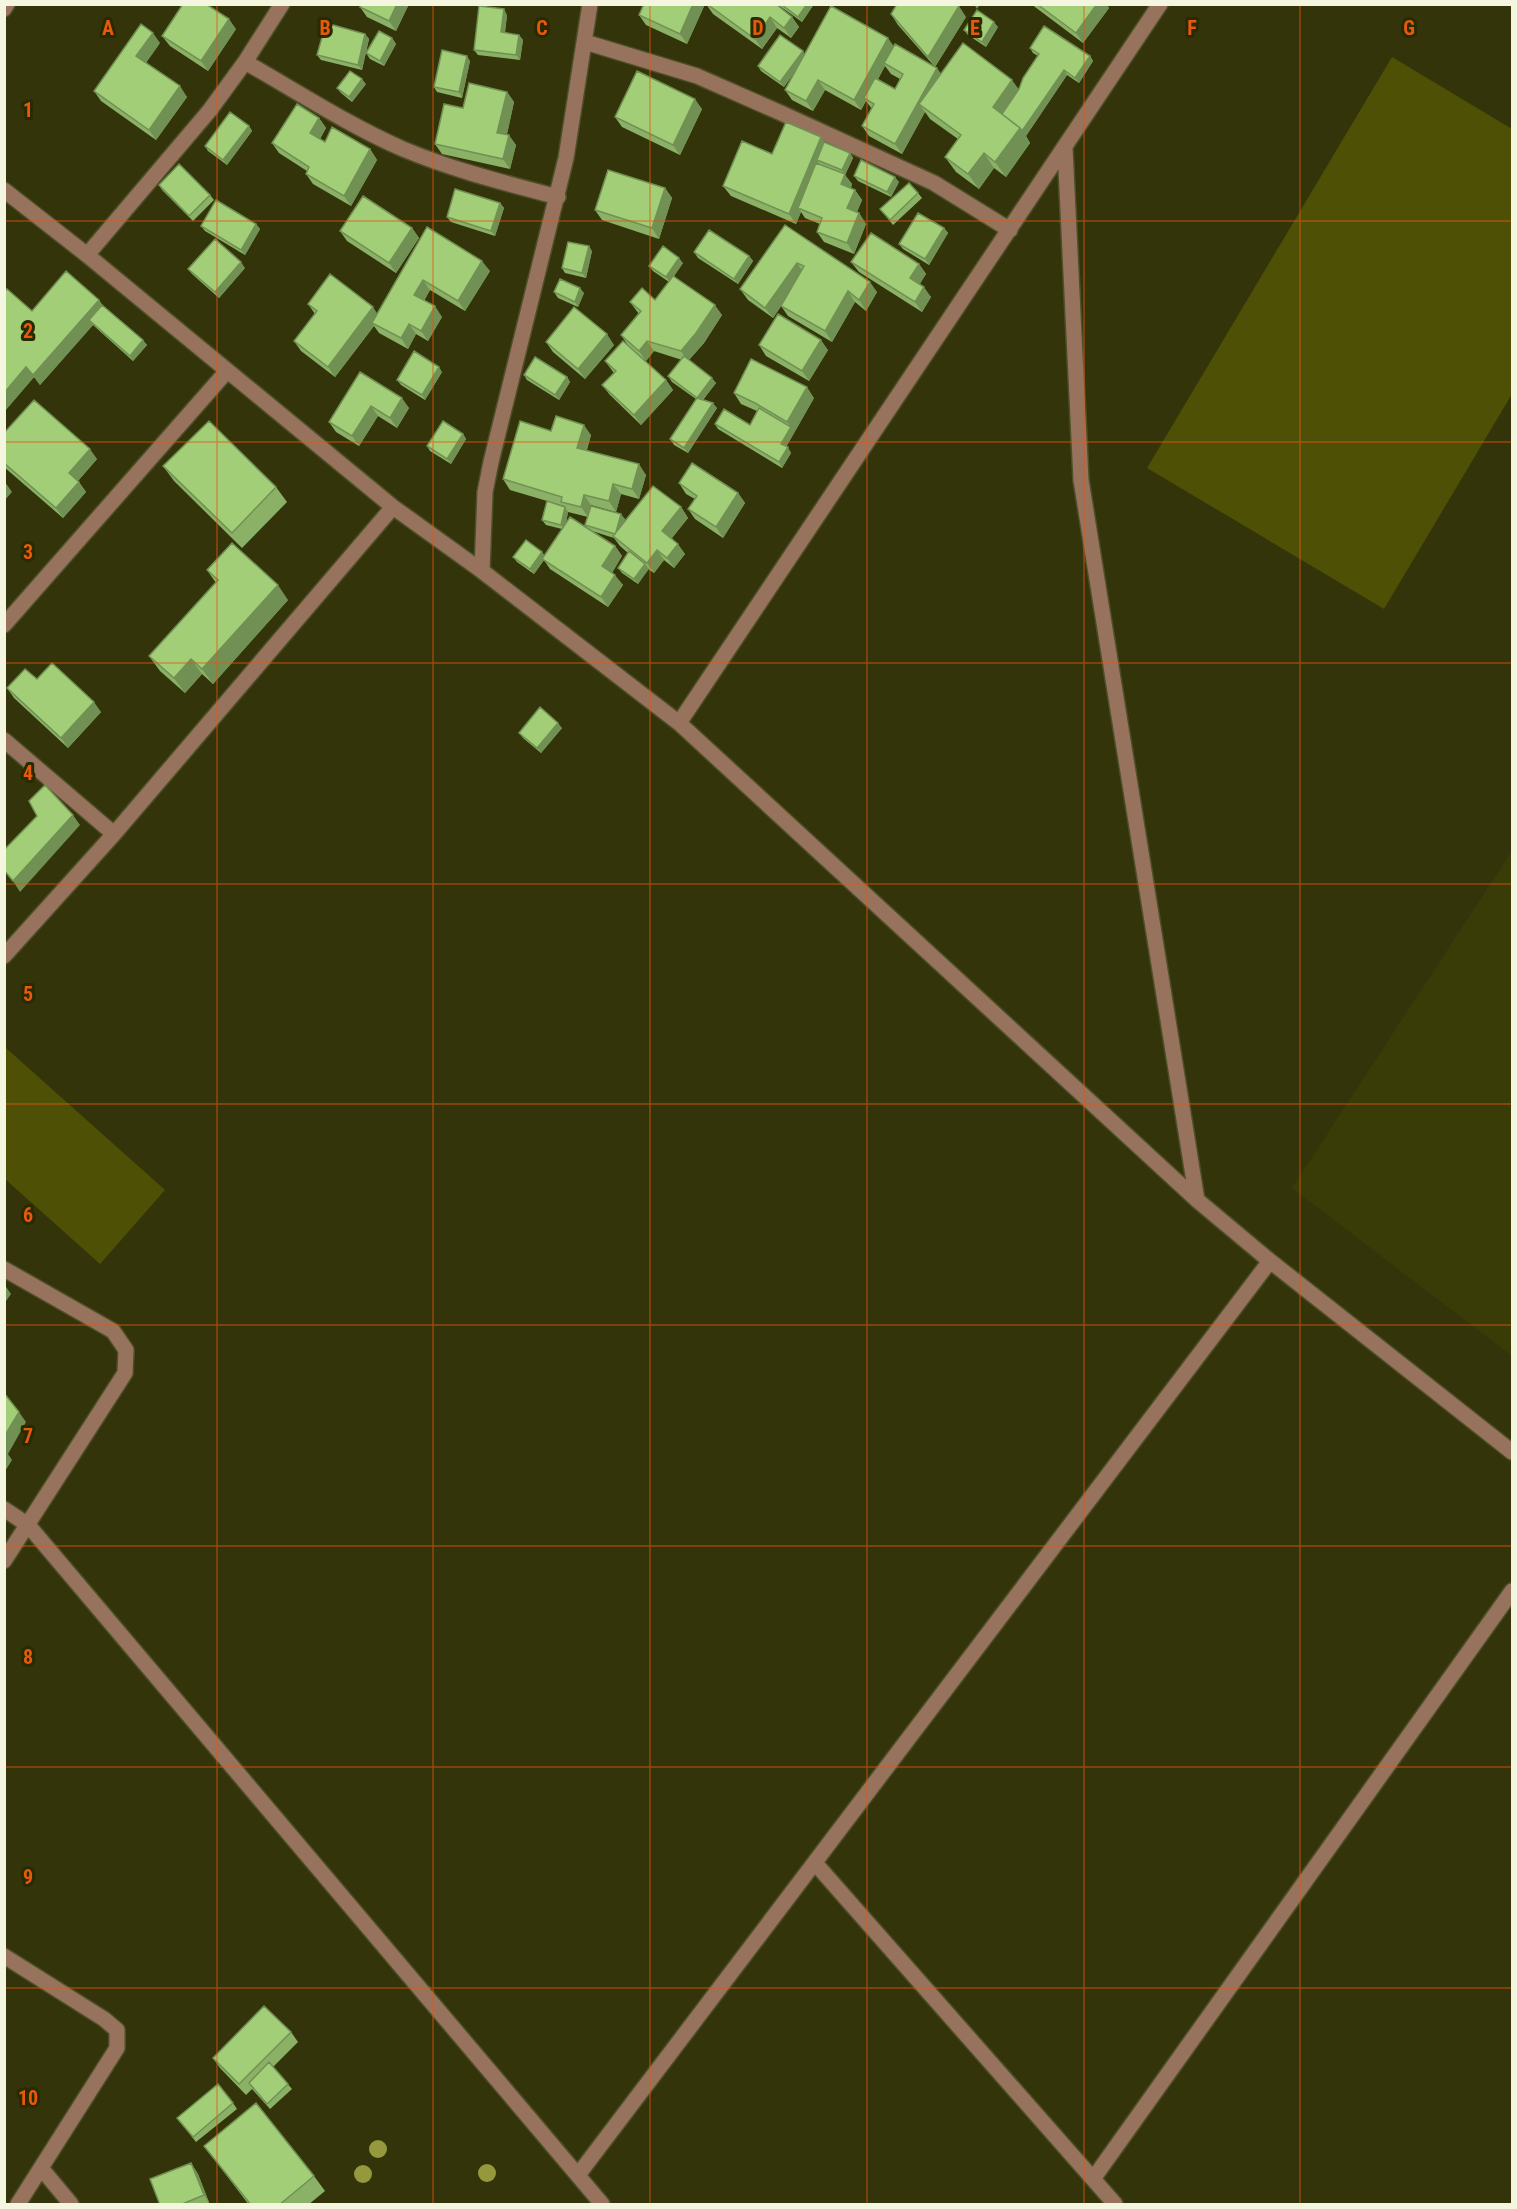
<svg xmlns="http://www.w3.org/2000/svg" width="1517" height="2209" font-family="'Roboto Condensed',sans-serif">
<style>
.built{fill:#3a3c07}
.green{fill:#4e5006}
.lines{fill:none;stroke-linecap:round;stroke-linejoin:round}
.minor-casing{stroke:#4e4f28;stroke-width:18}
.minor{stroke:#97735e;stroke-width:15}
.tree{fill:#95983d}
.wall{fill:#8ab166;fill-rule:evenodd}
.shaded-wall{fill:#719053}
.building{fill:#a1ce77;stroke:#719053;stroke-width:1.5}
.grid{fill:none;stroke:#e8590c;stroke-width:1.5;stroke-opacity:0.55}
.grid-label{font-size:20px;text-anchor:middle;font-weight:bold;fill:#e8590c;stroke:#292a00;stroke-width:6;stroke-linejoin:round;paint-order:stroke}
</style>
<rect width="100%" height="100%" fill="#33340a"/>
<path class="built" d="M1512 851V1356L1292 1188Z"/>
<path class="green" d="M1392 57 1512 129V394L1384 609 1147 468Z
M6 1048 165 1190 100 1264 5 1179Z"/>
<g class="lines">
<g class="minor-casing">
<path id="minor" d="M4 9 7 4
M585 42 697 76 781 113 934 183 1010 230
M245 62C298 92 348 125 403 149 453 170 505 183 558 197
M1065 148 1081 480 1197 1200
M4 190 87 255 393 507 482 571 679 723 1197 1200 1270 1261 1512 1452
M87 255 210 110 245 62 282 4
M482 571 485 492 491 462 566 158 590 4
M4 625 227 371
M679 723 1160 4
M4 740 114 834
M4 956 114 834 393 507
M4 1269 113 1331 126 1350 125 1373 4 1561
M4 1509 28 1525 602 2204
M815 1863 1115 2204
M4 1956 104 2019 117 2030V2048L18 2204
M41 2168 71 2204
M578 2175 1270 1261
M1093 2179 1512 1591"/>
</g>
<use href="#minor" class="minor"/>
</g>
<g class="tree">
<circle cx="378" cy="2149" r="9"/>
<circle cx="487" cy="2173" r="9"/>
<circle cx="363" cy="2174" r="9"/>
</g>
<path class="wall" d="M409 4 396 31 367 17 360 7Z
M705 4 687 44 646 25 639 15Z
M706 4 792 17 799 27 791 38 777 28 762 49 713 14Z
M777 4H814L802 22Z
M1031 4H1106L1109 8 1083 43Z
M891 14 966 17 935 67 941 74 1019 89 1038 56 1033 53 1030 48 1090 56 1093 61 1079 83 1067 75 1026 136 1030 143 1006 177 994 168 979 189 956 172 945 157 958 139 930 119 925 112 902 154 869 136 862 126 872 109 866 101 861 110 825 90 813 111 792 100 785 90 793 74 784 87 761 71 758 66 805 54 894 46 935 67 898 25ZM885 66 891 74 900 79 895 89 878 79Z
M507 15 505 33 519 35 523 40 520 60 478 55 474 50Z
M998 27 986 47 968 35 964 30Z
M236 29 208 71 170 46 162 36Z
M365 34 369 39 362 70 321 60 317 55Z
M392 38 396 44 384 66 370 59 366 53Z
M160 43 146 62 187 97 156 140 101 101 94 91Z
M470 61 462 98 437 92 434 87Z
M366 84 352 102 341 93 337 88Z
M507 92 514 102 507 134 516 145 510 169 442 154 435 144Z
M702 109 680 155 622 127 615 117Z
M319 118 326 128 320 139 325 142 370 149 377 160 351 206 313 184 306 174 307 171 279 153 272 143Z
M249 126 252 131 227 165 208 151 205 146Z
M824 142 850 153 853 158 845 175 852 184 851 188 855 190 862 200 857 212 859 213 866 224 854 254 824 242 817 232 820 224 805 218 801 212 796 224 731 196 723 186 772 154Z
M854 176 899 182 891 197 858 181Z
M159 185 210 195 214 200 193 221 162 190Z
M665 188 672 198 659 239 602 220 595 210Z
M918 193 922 198 893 225 880 209Z
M500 203 504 208 495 236 451 222 447 217Z
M256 224 260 229 245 255 205 231 201 226Z
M785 225 877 292 866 311 855 302 832 342 788 316 781 306 783 303 773 318 748 300 740 289Z
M427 227 490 271 465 311 430 290 424 301 442 317 428 341 416 334 408 349 379 333 374 326 335 377 301 351 294 341 315 314 308 304 377 313Z
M412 228 419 238 396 273 347 241 340 231Z
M944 228 948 233 929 265 903 249 899 244Z
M592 251 586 278 565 273 562 268Z
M694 252 749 256 753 261 738 284 698 258Z
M851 262 919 264 926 274 919 284 931 297 922 312 859 272Z
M683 263 674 276 722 315 704 343 689 360 716 383 703 400 717 408 688 453 674 445 670 439 696 399 672 382 668 376 682 360 654 351 646 361 634 351 666 380 673 390 641 425 610 395 602 385 614 373 605 361 627 344 621 335 639 314 630 302 655 300 669 282 653 271 649 266Z
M245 268 219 298 192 274 188 269Z
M4 292 32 311 99 300 102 305 147 345 133 361 93 325 40 385 34 377 4 412Z
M554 292 584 293 578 307 558 298Z
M546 342 614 345 585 379 553 352Z
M759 345 828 350 809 381 766 356Z
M360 372 409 408 397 428 378 416 359 446 336 432 329 422Z
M442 372 425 400 401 385 397 380Z
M524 375 567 377 570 382 559 400 527 380Z
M734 393 814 398 786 447 791 453 782 468 718 429 715 424 750 425 757 411 741 404Z
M551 431 591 435 587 450 646 475 639 499 621 494 616 512 591 505V506L625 519 624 522 681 507 688 518 672 538 685 554 674 568 664 560 654 573 648 569 638 584 622 573 618 568 628 553 620 546 614 538 592 531 615 546 622 556 612 573 623 585 608 607 550 569 544 560 534 574 517 562 513 557 545 555 562 529 546 525 542 520 565 507 564 506 510 490 503 479ZM568 512 588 517 585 525 587 528 566 522Z
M4 433 97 459 78 481 86 492 63 518 4 467Z
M463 434 466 439 451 464 430 451 427 446Z
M163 466 276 487 287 502 242 548 174 481Z
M679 483 738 493 745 503 723 538 695 519 688 509 695 499 686 494Z
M207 570 288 600 213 684 202 674 185 693 160 671 149 656 216 583Z
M37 679 101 712 68 748 14 698 7 688Z
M562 728 541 753 523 738 519 733Z
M291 2032 298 2042 273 2067 292 2089 270 2109 252 2089 246 2095 220 2068 213 2058Z
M233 2103 237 2109 196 2142 177 2118Z
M204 2146 314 2176 325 2191 308 2205H249L215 2160Z
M191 2163 198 2174 210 2205H160Z"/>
<path class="shaded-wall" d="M397 4H409L396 31 389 21Z
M693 4H705L687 44 680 34Z
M807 4H814L802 22 798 17Z
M974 4H980L977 9Z
M1097 4H1106L1109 8 1083 43 1076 33Z
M959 6 966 17 935 67 928 57Z
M504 9 507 15 504 37 501 32Z
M770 17 777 28 762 49 755 39Z
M792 17 799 27 791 38 784 28Z
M229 19 236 29 208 71 201 61Z
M994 22 998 27 986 47 982 42Z
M153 33 160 43 144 66 136 56Z
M365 34 369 39 362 70 358 65Z
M519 35 523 40 520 60 516 55Z
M392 38 396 44 384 66 380 61Z
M888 38 895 48 884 63 885 66 867 100 864 98 866 101 861 110 854 100Z
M803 51 806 56 784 87 780 82Z
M467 56 470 61 462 98 459 92Z
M1090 56 1093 61 1079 83 1075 78Z
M937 68 944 78 919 104 925 112 902 154 895 144Z
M1064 70 1067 75 1026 136 1030 143 1006 177 995 162Z
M362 79 366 84 352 102 349 97Z
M818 80 825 90 813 111 806 101Z
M1012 80 1023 95 1005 120 993 107Z
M180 86 187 97 156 140 149 130Z
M507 92 514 102 505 143 497 133Z
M695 99 702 109 680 155 673 145Z
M319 118 326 128 317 143 310 133Z
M249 126 252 131 227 165 223 160Z
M509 135 516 145 510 169 503 159Z
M821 137 828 147 817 160 820 165 798 208 801 212 796 224 789 214Z
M370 149 377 160 351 206 344 196Z
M850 153 853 158 845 175 852 184 848 194 841 184 845 175 842 170Z
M984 153 994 168 979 189 968 174Z
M895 177 899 182 891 197 887 192Z
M665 188 672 198 659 239 652 228Z
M855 190 862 200 854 218 847 208Z
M500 203 504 208 495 236 491 231Z
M859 213 866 224 854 254 847 243Z
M256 224 260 229 245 255 241 250Z
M412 228 419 238 396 273 389 263Z
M944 228 948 233 929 265 925 259Z
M589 246 592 251 586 278 582 273Z
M749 256 753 261 738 284 734 279Z
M679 258 683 263 670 282 666 277Z
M482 261 490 271 465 311 458 301Z
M241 262 245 268 219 298 215 292Z
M797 263 804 273 773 318 765 308Z
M919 264 926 274 917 289 910 278Z
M423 280 430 290 421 305 414 295Z
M870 282 877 292 866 311 859 300Z
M924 287 931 297 922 312 915 302Z
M580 288 584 293 578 307 575 302Z
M848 291 855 302 832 342 825 331Z
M99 300 106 310 89 320 93 325 40 385 33 375Z
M715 305 722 315 704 343 688 361 681 351Z
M435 306 442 317 428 341 421 331Z
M373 307 380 318 372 323 374 326 335 377 328 367Z
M409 324 416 334 408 349 401 338Z
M607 334 614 345 585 379 578 369Z
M143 340 147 345 133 361 130 356Z
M821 340 828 350 809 381 802 371Z
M647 341 654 351 646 361 639 351Z
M26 367 34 377 4 412V393Z
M439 367 442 372 425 400 422 395Z
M567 377 570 382 559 400 555 395Z
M712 378 716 383 700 403 697 398Z
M666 380 673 390 641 425 634 415Z
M807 387 814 398 785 449 781 444 791 427 787 422Z
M402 398 409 408 397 428 390 418Z
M713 403 717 408 688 453 684 448Z
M371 406 378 416 359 446 352 436Z
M584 425 591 435 584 458 577 448Z
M463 434 466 439 451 464 447 459Z
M788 447 791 453 782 468 779 462Z
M90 449 97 459 76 483 69 473Z
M639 464 646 475 639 499 632 489Z
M5 482 12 492 4 501V483Z
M79 482 86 492 63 518 56 508Z
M613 484 621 494 616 512 609 501Z
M738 493 745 503 723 538 716 527Z
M584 495 591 505 588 517 581 507Z
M565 507 568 512 565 530 561 525Z
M681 507 688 518 669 541 662 531Z
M621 514 625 519 619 539 616 534Z
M678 544 685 554 674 568 667 558Z
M615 546 622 556 609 577 602 566Z
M657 550 664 560 654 573 647 563Z
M542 552 546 557 542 559 544 560 534 574 530 569Z
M645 564 649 569 638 584 634 579Z
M615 575 623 585 608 607 601 597Z
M278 585 288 600 213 684 202 669Z
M191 659 202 674 185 693 174 678Z
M94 702 101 712 68 748 61 738Z
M558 723 562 728 541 753 537 748Z
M73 815 80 825 20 892 13 881Z
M4 1284 11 1294 4 1304Z
M19 1412 26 1422 8 1454 12 1460 4 1473V1437Z
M191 2163 198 2174 210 2205 204 2195Z"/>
<path class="building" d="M183 4H206L229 19 201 61 162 36Z
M361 4H397L389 21 360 7Z
M644 4H693L680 34 639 15Z
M707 4H776L792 17 784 28 770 17 755 39Z
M781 4H807L798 17Z
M897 4H956L959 6 928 57 891 14Z
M1037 4H1097L1076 33Z
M479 6 504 9 501 32 519 35 516 55 474 50Z
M831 6 888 38 854 100 818 80 806 101 785 90Z
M977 10 994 22 982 42 964 30Z
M326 23 365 34 358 65 317 55Z
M141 24 153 33 136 56 180 86 149 130 94 91Z
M1044 26 1090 56 1075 78 1064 70 1022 131 1020 128 1002 114 1019 89 1023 78 1039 54 1030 48Z
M379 31 392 38 380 61 366 53Z
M780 35 803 51 780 82 758 66Z
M963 43 1012 80 993 107 1020 128 995 162 984 153 968 174 945 157 961 135 919 104Z
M895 44 937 68 895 144 862 126 874 104 864 98 875 78 895 89 903 74 884 63Z
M442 50 467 56 459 92 434 87Z
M350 71 362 79 349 97 337 88Z
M637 71 695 99 673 145 615 117Z
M469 83 507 92 497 133 509 135 503 159 435 144 444 104 463 108Z
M297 104 319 118 310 133 325 142 332 127 370 149 344 196 306 174 309 167 272 143Z
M230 112 249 126 223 160 205 146Z
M786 122 821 137 789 214 723 186 742 141 772 154Z
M824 142 850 153 842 170 817 160Z
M861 160 895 177 887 192 854 176Z
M816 163 845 174 841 184 855 190 847 208 859 213 847 243 817 232 822 218 798 208Z
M179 164 210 195 189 216 159 185Z
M608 170 665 188 652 228 595 210Z
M909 183 918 193 890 220 880 209Z
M455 189 500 203 491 231 447 217Z
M363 196 412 228 389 263 340 231Z
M216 200 256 224 241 250 201 226Z
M918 213 944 228 925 259 899 244Z
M785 225 870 282 859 300 848 291 825 331 781 306 804 266 797 263 765 308 740 289Z
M427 227 482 261 458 301 423 280 414 295 435 306 421 331 409 324 401 338 372 323Z
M709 230 749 256 734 279 694 252Z
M871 233 919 264 910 278 924 287 915 302 851 262Z
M215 239 241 262 215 292 188 269Z
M568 242 589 246 582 273 562 268Z
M663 246 679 258 666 277 649 266Z
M66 271 99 300 33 375 26 367 4 393V292L7 289 32 311Z
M330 274 373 307 328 367 294 341 317 311 308 304Z
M673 276 715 305 696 333 681 351 647 341 639 351 621 335 641 311 630 302 642 288 655 300Z
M560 279 580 288 575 302 554 292Z
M102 305 143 340 130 356 89 320Z
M574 307 607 334 578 369 546 342Z
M778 314 821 340 802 371 759 345Z
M623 341 666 380 634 415 602 385 616 371 605 361Z
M414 351 439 367 422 395 397 380Z
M684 356 712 378 697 398 713 403 684 448 670 439 697 398 668 376Z
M535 357 567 377 555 395 524 375Z
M751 359 807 387 787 422 755 403 734 393Z
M360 372 402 398 390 418 371 406 352 436 329 422Z
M34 400 90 449 69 473 79 482 56 508 4 463V433Z
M759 408 791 427 781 444 788 447 779 462 715 424 724 409 750 425Z
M556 416 584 425 577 448 639 464 632 489 613 484 609 501 584 495 581 507 561 502 562 497 503 479 520 421 551 431Z
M209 421 276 487 232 533 163 466Z
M443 421 463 434 447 459 427 446Z
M692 463 738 493 716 527 688 509 697 496 679 483Z
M653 486 681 507 662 531 678 544 667 558 657 550 647 563 613 536Z
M547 501 565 507 561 525 542 520Z
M591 506 621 514 616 532 615 534 585 525Z
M570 517 615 546 602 566 615 575 601 597 542 559Z
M526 540 542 552 530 569 513 557Z
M232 543 278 585 202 669 191 659 174 678 149 656 218 580 207 570Z
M629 551 645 564 634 579 618 568Z
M52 663 94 702 61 738 7 688 25 669 37 679Z
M540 707 558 723 537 748 519 733Z
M45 785 73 815 13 881 4 870V850L37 816 29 801Z
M4 1393 19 1412 4 1437Z
M264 2006 291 2032 239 2084 213 2058Z
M269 2062 288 2084 267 2104 249 2083Z
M218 2084 233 2103 193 2137 177 2118Z
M256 2103 314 2176 279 2205H251L204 2146Z
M191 2163 204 2195 180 2205H160L150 2179Z"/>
<path class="grid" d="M217 4V2204M433 4V2204M650 4V2204M867 4V2204M1084 4V2204M1300 4V2204M4 221H1512M4 442H1512M4 663H1512M4 884H1512M4 1104H1512M4 1325H1512M4 1546H1512M4 1767H1512M4 1988H1512"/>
<g class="grid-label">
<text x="108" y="35">A</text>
<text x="325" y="35">B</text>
<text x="542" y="35">C</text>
<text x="758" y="35">D</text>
<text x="975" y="35">E</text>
<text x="1192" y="35">F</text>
<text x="1409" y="35">G</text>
<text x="28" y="117">1</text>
<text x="28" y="338">2</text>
<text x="28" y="559">3</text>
<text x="28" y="780">4</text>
<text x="28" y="1001">5</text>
<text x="28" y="1222">6</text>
<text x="28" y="1443">7</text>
<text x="28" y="1664">8</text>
<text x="28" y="1884">9</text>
<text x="28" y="2105">10</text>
</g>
<rect width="1517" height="2209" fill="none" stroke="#f4f6df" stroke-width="12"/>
</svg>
